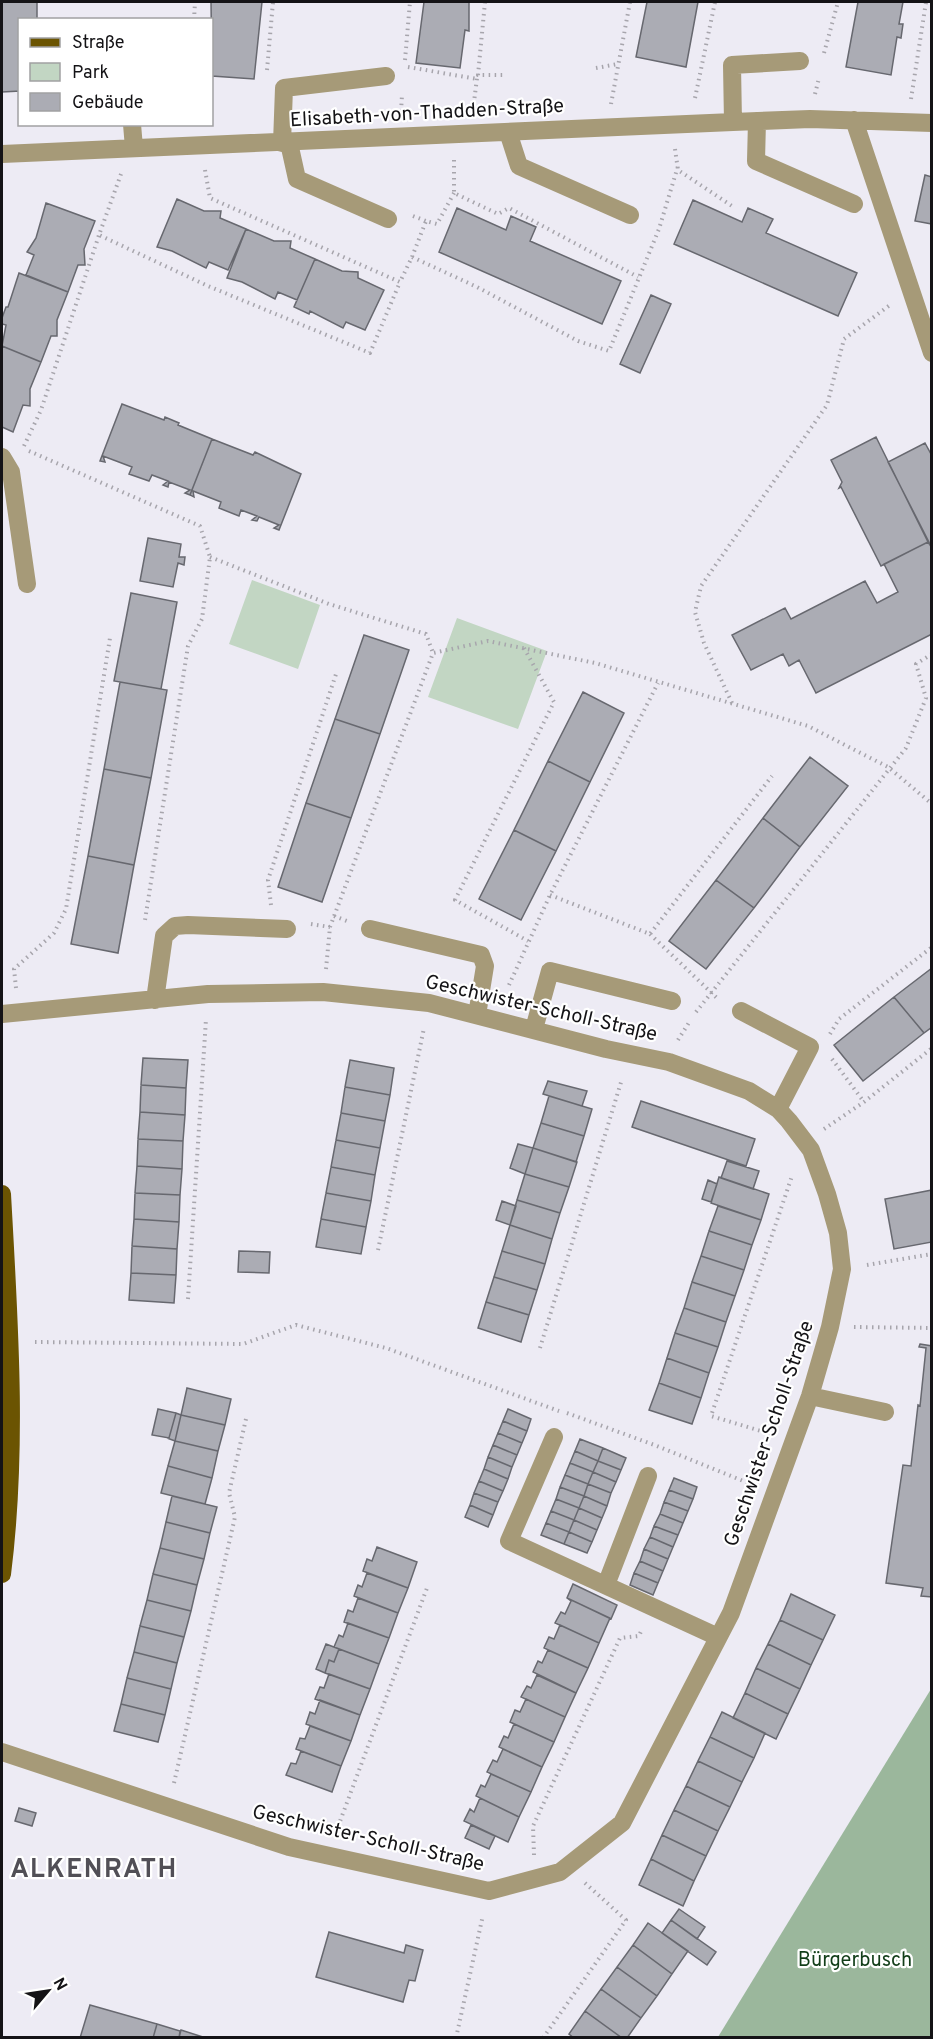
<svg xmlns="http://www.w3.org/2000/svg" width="933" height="2039" font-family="Overpass,sans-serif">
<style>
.green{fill:#c2d6c3}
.forest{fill:#9bb79c}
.building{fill:#abacb4;stroke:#67686f;stroke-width:1.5}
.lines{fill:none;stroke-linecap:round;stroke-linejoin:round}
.path{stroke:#a7a5ac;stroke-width:4;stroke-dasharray:1.5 4.5;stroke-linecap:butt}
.minor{stroke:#a69a78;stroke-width:18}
.major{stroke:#6b5402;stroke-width:18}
.labels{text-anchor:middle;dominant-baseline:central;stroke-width:4.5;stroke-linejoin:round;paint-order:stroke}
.street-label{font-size:20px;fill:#141316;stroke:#fff}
.park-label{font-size:20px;fill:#123e19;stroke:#fff}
.district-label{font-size:26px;font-weight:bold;letter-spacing:1.5px;fill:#514f56;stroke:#fff}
</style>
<rect width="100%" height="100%" fill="#edebf4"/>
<path class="green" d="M252 580 320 605 298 669 229 644Z
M457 618 547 651 518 729 428 697Z"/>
<path class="forest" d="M931 1689V2037H718Z"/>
<path class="building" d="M2 2H37V20H20V91L2 92Z
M211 2H262L254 79 212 76Z
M424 2H469V31L465 30 460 68 416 63Z
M647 2H698L686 67 636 57Z
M858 2H903L899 24H903L901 38 897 37 891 75 846 67Z
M925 175 932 177V224L915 221Z
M177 199 204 211H221L220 218 246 229 228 270 209 262 206 268 172 251 157 247Z
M693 200 742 222 748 208 773 219 766 233 857 273 838 316 674 244Z
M46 203 95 221 84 249 85 265H78L68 292 26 275 34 255 27 252 36 238Z
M457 208 506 230 511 216 536 227 530 241 621 281 602 324 439 252Z
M246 229 274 241H291L290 248 315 259 297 300 278 292 275 299 242 282 227 278Z
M315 259 342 271 358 272V278L384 290 365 330 346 322 343 328 310 311 309 314 294 307Z
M19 273 68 292 57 320V336H51L41 362 2 346 6 325 2 324V318L6 307H8Z
M651 295 671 304 640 373 620 364Z
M2 346 41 362 30 389V406L23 405 13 432 2 427Z
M122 404 164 420 165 417 179 423 178 425 212 439 190 495 185 493 190 490 169 482 168 487 163 485 168 481 152 475 149 481 129 474 132 467 103 456 105 462 100 461Z
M876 437 928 542 881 566 841 487 839 488 842 482 831 460Z
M212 439 253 455 255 452 301 474 279 530 274 528 279 525 259 517 257 521 252 520 257 516 241 510 239 516 219 508 221 502 193 491 194 497 190 495Z
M925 443 932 456V548L888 462Z
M148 538 181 544 179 557H185L184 565 178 563 173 587 140 581Z
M928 542 932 548V634L816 693 799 660 789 666 783 654 751 670 732 635 785 608 791 619 865 581 877 603 898 592 884 564Z
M131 593 177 602 161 689 114 681Z
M364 635 409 650 380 734 335 719Z
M120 682 167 690 151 778 104 769Z
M583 692 624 713 590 782 548 761Z
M335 719 380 734 351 818 306 803Z
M810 757 848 786 800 847 763 818Z
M548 761 590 782 556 851 514 830Z
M104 769 151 778 134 865 88 856Z
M306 803 351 818 322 902 278 887Z
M763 818 800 847 754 908 716 880Z
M514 830 556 851 521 920 479 899Z
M88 856 134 865 118 953 71 944Z
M716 880 754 908 706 969 669 941Z
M932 968V1027L924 1033 894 997Z
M894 997 924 1033 863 1081 834 1045Z
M143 1058 188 1060 186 1088 141 1085Z
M350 1060 394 1068 390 1095 345 1087Z
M548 1081 587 1091 582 1106 543 1094Z
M141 1085 186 1088 185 1115 140 1112Z
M345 1087 390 1095 385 1121 341 1113Z
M549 1096 592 1109 584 1136 541 1123Z
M641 1101 755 1139 746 1166 632 1127Z
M140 1112 185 1115 183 1141 138 1139Z
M341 1113 385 1121 380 1148 336 1140Z
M541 1123 584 1136 576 1162 533 1148Z
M138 1139 183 1141 182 1169 137 1166Z
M336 1140 380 1148 375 1175 331 1167Z
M518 1144 533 1148 525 1174 510 1168Z
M533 1148 577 1162 569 1187 525 1174Z
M727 1161 759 1171 753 1189 721 1178Z
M137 1166 182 1169 180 1195 135 1193Z
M331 1167 375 1175 371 1201 326 1193Z
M525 1174 569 1187 560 1213 517 1200Z
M719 1177 769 1194 761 1220 711 1203Z
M708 1180 717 1184 711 1202 702 1199Z
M932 1190V1242L894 1249 885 1199Z
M135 1193 180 1195 179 1222 134 1219Z
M326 1193 371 1201 366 1227 321 1219Z
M517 1200 560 1213 552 1239 510 1225Z
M502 1201 516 1206 510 1225 496 1220Z
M718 1206 761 1220 752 1245 709 1231Z
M134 1219 179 1222 177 1249 132 1246Z
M321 1219 366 1227 361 1254 316 1247Z
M510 1225 552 1239 545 1264 502 1251Z
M709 1231 752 1245 744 1270 701 1256Z
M132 1246 177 1249 176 1275 131 1273Z
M239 1251 270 1252 269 1273 238 1272Z
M502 1251 545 1264 537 1290 494 1277Z
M701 1256 744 1270 735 1296 692 1282Z
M131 1273 176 1275 174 1303 129 1300Z
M494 1277 537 1290 529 1315 486 1302Z
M692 1282 735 1296 726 1322 684 1308Z
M486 1302 529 1315 521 1342 478 1328Z
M684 1308 726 1322 718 1347 675 1333Z
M675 1333 718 1347 709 1373 667 1358Z
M920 1344 932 1346V1597L921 1596 923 1588 886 1583 903 1465 911 1466 918 1405 920 1406 926 1348 919 1347Z
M667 1358 709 1373 701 1398 659 1383Z
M659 1383 701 1398 692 1424 649 1410Z
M187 1388 231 1399 225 1425 181 1415Z
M158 1409 176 1413 169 1438 152 1435Z
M508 1409 531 1419 527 1431 503 1421Z
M176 1413 181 1415 175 1441 167 1438H169Z
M181 1415 225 1425 218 1451 175 1441Z
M503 1421 527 1431 522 1443 498 1433Z
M498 1433 522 1443 517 1455 493 1445Z
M580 1439 603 1448 598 1461 575 1451Z
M175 1441 218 1451 212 1478 168 1466Z
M493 1445 517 1455 512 1467 488 1457Z
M603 1448 626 1458 621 1470 598 1461Z
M575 1451 598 1461 593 1472 570 1463Z
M488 1457 512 1467 508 1479 484 1469Z
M598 1461 621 1470 616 1482 593 1472Z
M570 1463 593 1472 588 1484 565 1475Z
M168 1466 212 1478 205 1504 161 1493Z
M484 1469 508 1479 503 1491 479 1481Z
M593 1472 616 1482 611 1493 588 1484Z
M565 1475 588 1484 584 1496 560 1487Z
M674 1478 697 1487 693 1499 669 1490Z
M479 1481 503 1491 498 1502 474 1493Z
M588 1484 611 1493 607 1506 584 1496Z
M560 1487 584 1496 579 1508 556 1499Z
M669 1490 693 1499 688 1511 664 1502Z
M474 1493 498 1502 493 1515 470 1505Z
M172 1496 217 1507 210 1533 166 1522Z
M584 1496 607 1506 602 1518 579 1508Z
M556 1499 579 1508 574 1520 551 1511Z
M664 1502 688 1511 683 1523 660 1514Z
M470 1505 493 1515 488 1527 465 1517Z
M579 1508 602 1518 597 1530 574 1520Z
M551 1511 574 1520 569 1532 546 1523Z
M660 1514 683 1523 678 1535 654 1526Z
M574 1520 597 1530 592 1542 569 1532Z
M166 1522 210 1533 204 1559 160 1548Z
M546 1523 569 1532 564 1544 541 1535Z
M654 1526 678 1535 673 1547 650 1537Z
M569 1532 592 1542 587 1553 564 1544Z
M650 1537 673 1547 668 1559 644 1549Z
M377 1547 417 1562 408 1588 363 1571 367 1559 372 1561Z
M160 1548 204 1559 197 1585 153 1574Z
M644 1549 668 1559 663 1571 640 1561Z
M640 1561 663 1571 658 1583 634 1573Z
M367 1573 408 1588 398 1613 354 1596 358 1585 362 1587Z
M634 1573 658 1583 653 1595 630 1585Z
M153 1574 197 1585 191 1611 147 1600Z
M573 1584 617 1605 611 1619 567 1598Z
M791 1594 835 1615 823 1640 780 1620Z
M358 1598 398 1613 389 1638 344 1622 348 1610 353 1612Z
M567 1598 610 1618 599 1643 555 1623 561 1612 565 1614 571 1601Z
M147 1600 191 1611 184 1637 140 1626Z
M780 1620 823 1640 811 1665 768 1644Z
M348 1623 389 1638 379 1664 334 1647 339 1635 343 1637Z
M560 1625 599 1643 588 1668 544 1648 549 1637 554 1639Z
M140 1626 184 1637 177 1663 134 1652Z
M326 1644 339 1649 334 1662 329 1660 325 1673 316 1669Z
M768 1644 811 1665 800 1689 756 1668Z
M339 1649 379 1664 370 1689 325 1673 329 1660 334 1662Z
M548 1650 588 1668 576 1693 533 1672 538 1661 542 1663Z
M134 1652 177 1663 171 1689 127 1678Z
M756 1668 800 1689 788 1714 745 1693Z
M329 1674 370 1689 360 1715 315 1699 320 1687 324 1688Z
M537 1675 576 1693 565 1717 521 1697 527 1686 531 1688Z
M127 1678 171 1689 165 1715 121 1704Z
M745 1693 788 1714 776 1739 733 1718Z
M526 1699 565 1717 554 1742 510 1722 515 1710 520 1712Z
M320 1700 360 1715 351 1741 306 1724 310 1712 315 1714Z
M121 1704 165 1715 158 1742 114 1731Z
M722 1712 765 1733 754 1758 710 1737Z
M514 1724 554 1742 542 1767 499 1747 504 1736 508 1738Z
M310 1726 351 1741 341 1766 296 1749 300 1738 305 1739Z
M710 1737 754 1758 742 1782 698 1761Z
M503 1749 542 1767 531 1792 487 1772 493 1760 497 1762Z
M301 1751 341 1766 332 1792 286 1775 291 1763 296 1764Z
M698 1761 742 1782 730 1807 686 1786Z
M491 1774 531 1792 519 1817 476 1796 481 1785 485 1787Z
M686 1786 730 1807 718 1831 674 1810Z
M480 1798 519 1817 508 1842 464 1821 470 1809 474 1812Z
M19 1808 36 1813 32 1826 15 1821Z
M674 1810 718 1831 706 1856 662 1835Z
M471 1825 495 1836 489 1849 465 1838Z
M662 1835 706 1856 694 1881 651 1859Z
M651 1859 694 1881 683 1906 639 1885Z
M679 1909 705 1927 697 1939 671 1920Z
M671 1920 716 1952 707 1965 662 1933Z
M648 1923 688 1951 672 1974 633 1945Z
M329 1932 404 1953 406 1945 423 1950 415 1981 409 1980 403 2002 316 1977Z
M633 1945 672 1974 657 1996 617 1967Z
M617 1967 657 1996 641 2018 601 1989Z
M601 1989 641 2018 627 2038H622L585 2011Z
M90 2005 157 2024 153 2038H80Z
M585 2011 622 2038H574L569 2034Z
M157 2024 180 2031 179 2038H153Z
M181 2030 206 2038H179Z"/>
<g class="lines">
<path class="path" d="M485 2 478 75H506
M194 20 195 2
M824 53 838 2
M405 60 410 2
M408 67 477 79
M596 68 618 64
M267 70 273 2
M815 94 819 78
M695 98 715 2
M911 99 926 2
M611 104 630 2
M473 110 477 78
M401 111 402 95
M675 149 678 170 735 208
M454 160V193L498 214 509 208 638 277
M205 170 210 198 400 282 412 257 477 287 578 341 609 351 659 229 678 166
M121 174 99 235 208 286 370 353 400 282
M413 216 426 221
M412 257 426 221 437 224 454 193
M24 446 41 410 99 235
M29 451 200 526 210 557 202 619 188 646 145 920
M210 557 329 604 426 634 433 653
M524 648 554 702 455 900 528 941
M732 703 704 643 695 612 701 586 827 405 844 339 890 305
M550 895 650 934 772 776
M271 905 268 880 336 674
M334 916 347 921
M311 924 330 927
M650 934 719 1000
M326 969 330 927 433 653 488 641 595 663 808 726 888 767 932 804
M509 985 550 895 658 683
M16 988 14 969 54 933 66 909 110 638
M696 1012 906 748 926 698 916 664 932 654
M830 1034 839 1019 932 947
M678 1040 690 1021
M832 1059 864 1102
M824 1129 864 1102 932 1048
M378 1250 424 1028
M867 1265 932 1254
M188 1299 206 1019
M854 1327 932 1328
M35 1342 243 1344 296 1325 386 1348 559 1411
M540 1348 622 1079
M567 1413 657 1446 753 1485
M771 1434 711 1416 792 1176
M174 1783 235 1517 229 1493 246 1419
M336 1832 427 1588
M534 1855 533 1826 620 1638 639 1636 642 1629
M456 2038 483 1915
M543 2038 626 1920 585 1883"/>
<path class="minor" d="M854 120 932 353
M757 121 756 161 854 204
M733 122 732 65 800 61
M132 124 134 148
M508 132 519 166 630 215
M282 143 284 88 386 76
M289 143 297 179 388 219
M2 154 733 122 810 119 932 123
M2 457 11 472 27 584
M370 929 481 955 485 966 477 1015
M155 1000 164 936 175 926 188 925 287 929
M741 1011 810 1047 778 1109
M2 1014 208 994 323 992 429 1003 606 1049 669 1062 749 1091 778 1109 789 1121 811 1150 827 1194 838 1233 842 1269 830 1327 810 1396 731 1613 622 1823 560 1872 489 1891 289 1847 2 1752
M534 1029 550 971 672 1001
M810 1396 885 1412
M554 1437 509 1541 718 1637
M606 1585 648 1476"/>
<path class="major" d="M2 1194C9 1320 18 1448 2 1574"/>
</g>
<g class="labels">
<g class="street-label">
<text transform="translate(427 114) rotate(-3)">Elisabeth-von-Thadden-Straße</text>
<text transform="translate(541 1009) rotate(13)">Geschwister-Scholl-Straße</text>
<text transform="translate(770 1434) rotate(-71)">Geschwister-Scholl-Straße</text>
<text transform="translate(368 1839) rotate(13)">Geschwister-Scholl-Straße</text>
</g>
<g class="park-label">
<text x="855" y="1961">Bürgerbusch</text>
</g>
<g class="district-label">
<text x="94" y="1870">ALKENRATH</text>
</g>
</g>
<rect width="933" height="2039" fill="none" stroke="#141316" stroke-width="6"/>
<rect x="18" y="18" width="195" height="108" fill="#ffffff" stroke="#a1a1a2" stroke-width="1.5"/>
<rect x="30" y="38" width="30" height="9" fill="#6b5402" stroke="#a1a1a2" stroke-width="1.5"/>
<text x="72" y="48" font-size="18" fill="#141316">Straße</text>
<rect x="30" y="63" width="30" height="18" fill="#c2d6c3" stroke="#a1a1a2" stroke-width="1.5"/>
<text x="72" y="78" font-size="18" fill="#141316">Park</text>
<rect x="30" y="93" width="30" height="18" fill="#abacb4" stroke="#a1a1a2" stroke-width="1.5"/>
<text x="72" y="108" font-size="18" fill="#141316">Gebäude</text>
<g transform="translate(48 1991) rotate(61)" stroke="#ffffff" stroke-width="4.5" paint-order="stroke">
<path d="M0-4.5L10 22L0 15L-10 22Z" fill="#141316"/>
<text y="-9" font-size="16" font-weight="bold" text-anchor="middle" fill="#141316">N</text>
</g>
</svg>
